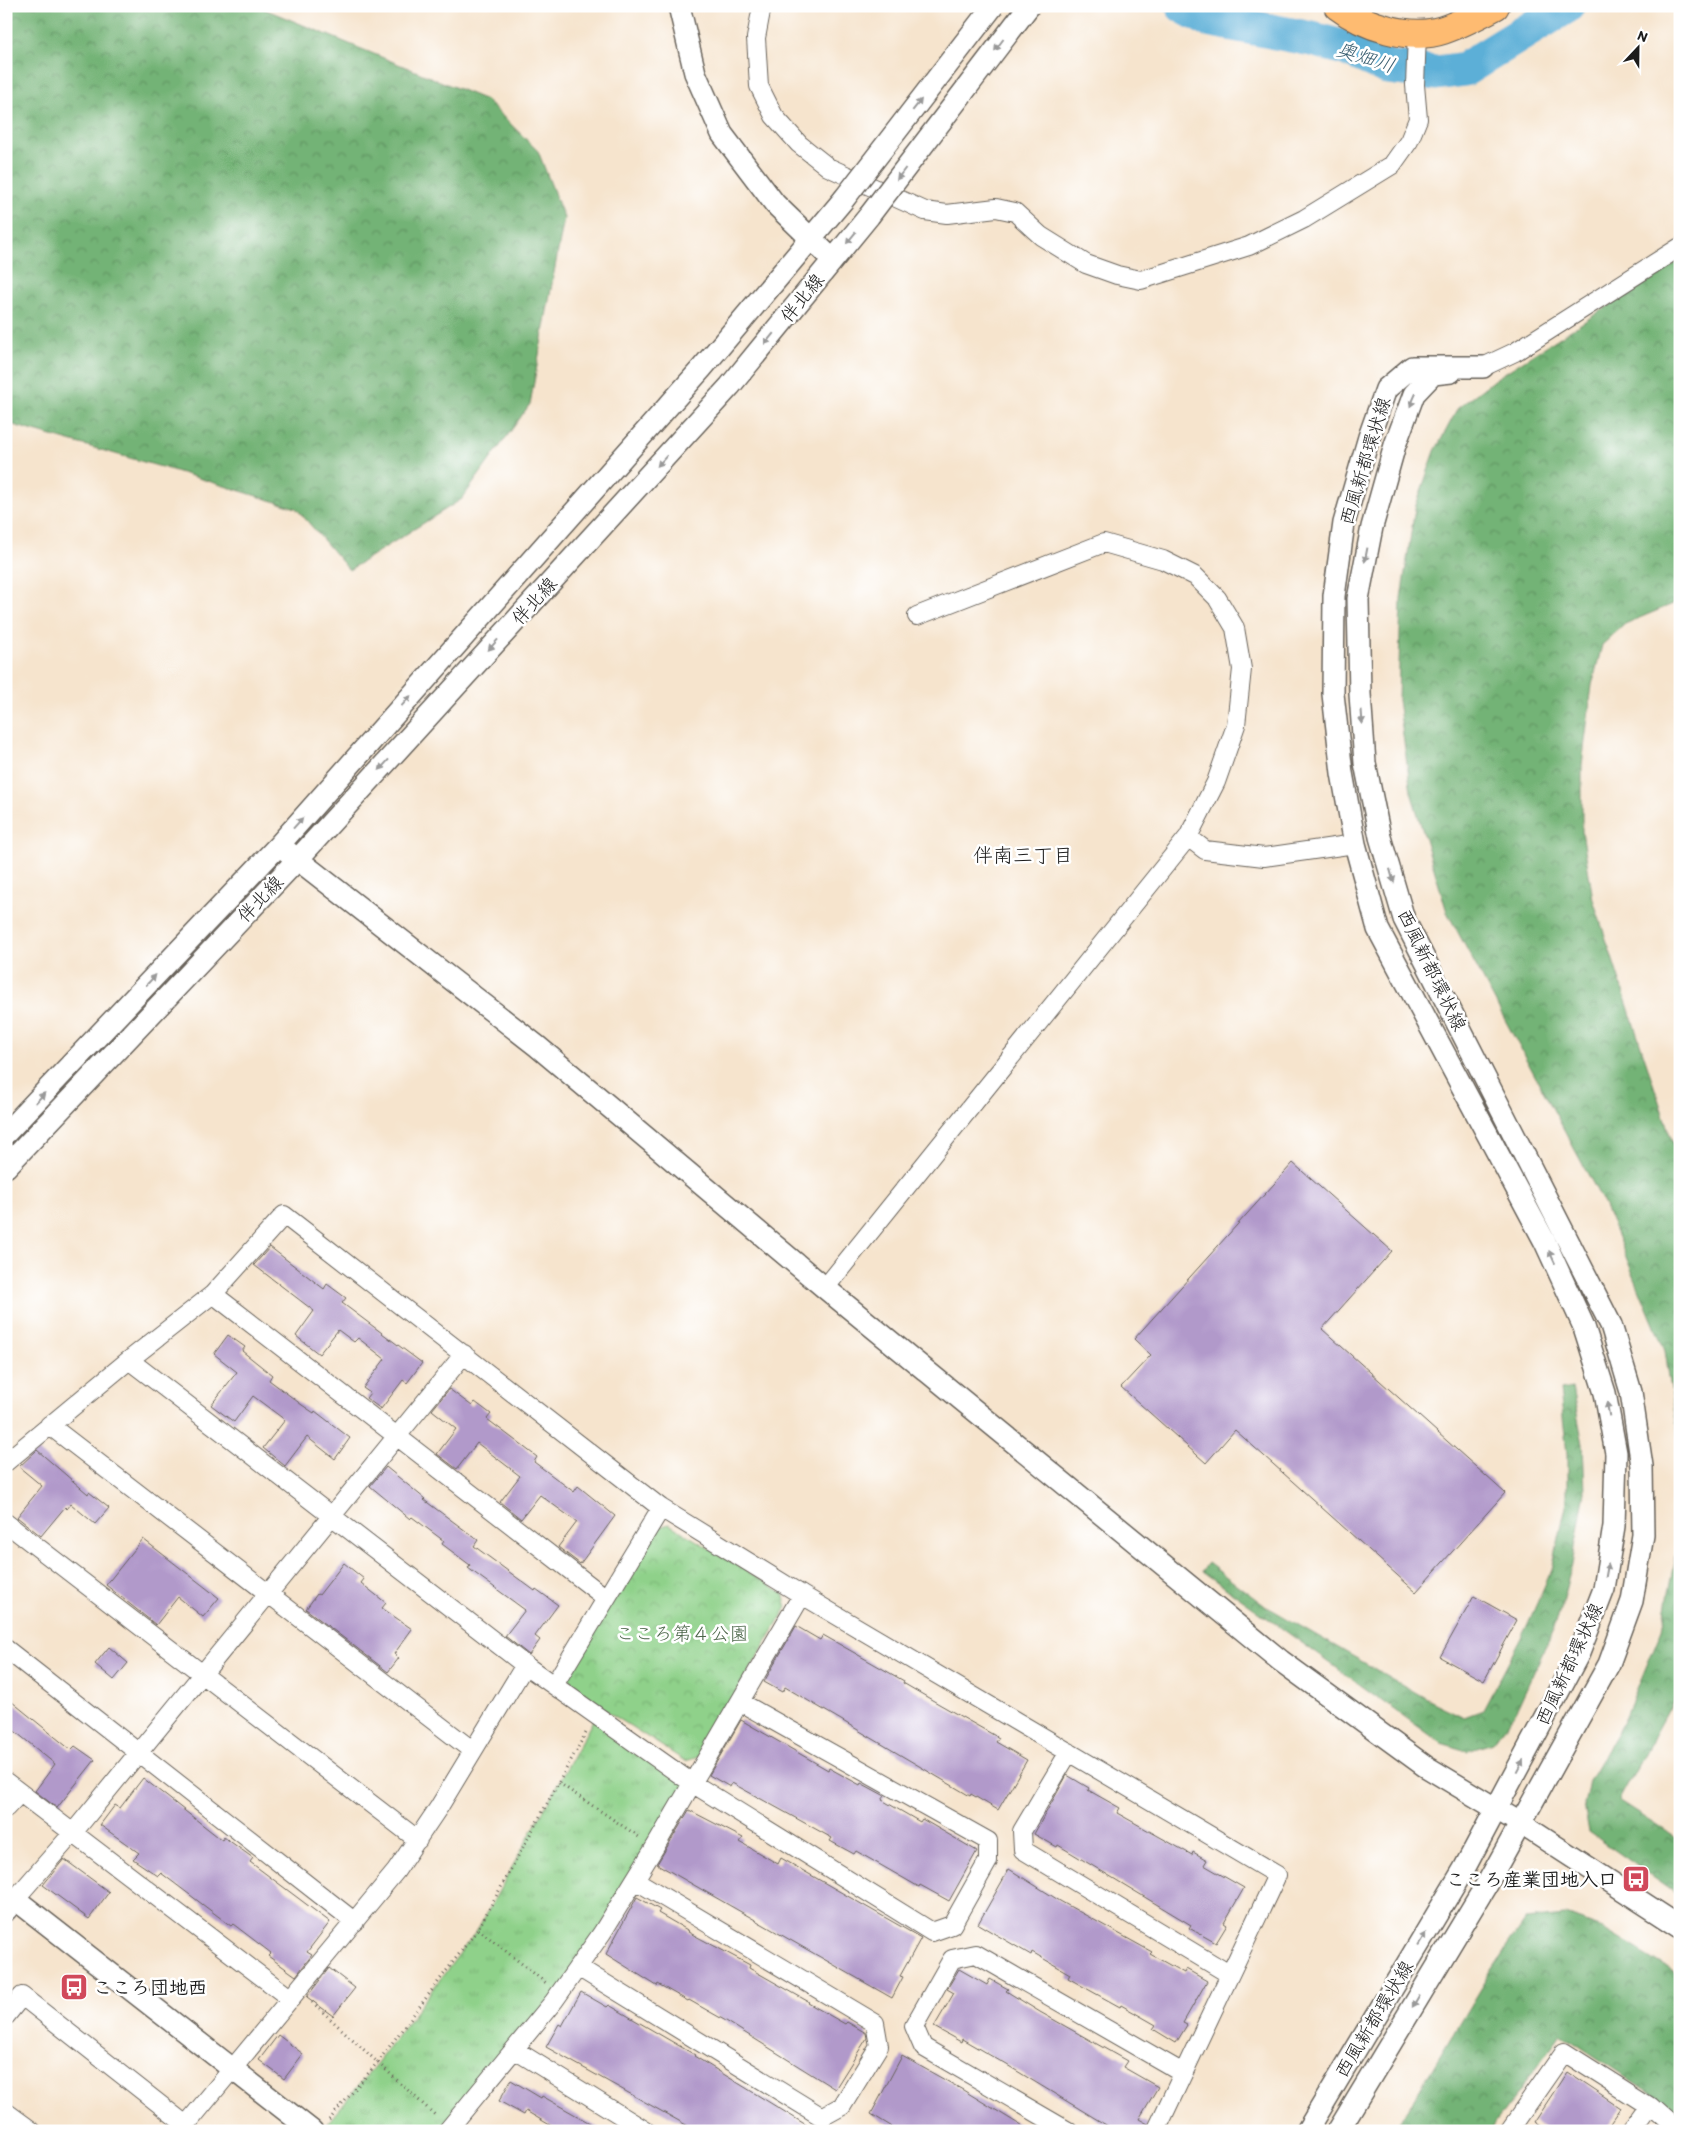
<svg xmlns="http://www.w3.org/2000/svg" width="1686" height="2137" font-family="Itim,'Klee One',sans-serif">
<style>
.grass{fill:url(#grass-tufts);stroke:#567653}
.forest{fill:url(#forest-crowns);stroke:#486849}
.park{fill:url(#park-crowns);stroke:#567653}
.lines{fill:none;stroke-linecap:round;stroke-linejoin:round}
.river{stroke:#5cafd7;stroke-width:35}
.building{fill:#b199ca}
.minor-casing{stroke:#68625a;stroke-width:20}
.tertiary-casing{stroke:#68625a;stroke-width:24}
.primary-casing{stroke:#68625a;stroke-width:30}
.path{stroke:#68625a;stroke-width:3;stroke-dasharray:1 4;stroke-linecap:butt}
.minor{stroke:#fff;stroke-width:18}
.tertiary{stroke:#fff;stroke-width:21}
.primary{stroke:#febb71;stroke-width:28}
.tertiary-bridge-casing{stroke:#68625a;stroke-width:24;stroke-linecap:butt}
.tertiary-bridge{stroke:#fff;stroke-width:21}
.oneway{fill:#999}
.labels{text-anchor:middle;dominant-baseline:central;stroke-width:5;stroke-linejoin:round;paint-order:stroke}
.street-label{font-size:19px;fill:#1c1c1c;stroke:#fff}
.park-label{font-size:19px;fill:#4a6448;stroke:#fff}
.poi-label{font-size:19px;font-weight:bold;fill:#1c1c1c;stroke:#fff;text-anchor:end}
.water-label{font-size:20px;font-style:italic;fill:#395e70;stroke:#fff}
.neighbourhood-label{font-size:20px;fill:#1c1c1c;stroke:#fff}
</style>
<defs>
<pattern id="grass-tufts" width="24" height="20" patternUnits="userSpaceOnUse" patternTransform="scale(1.25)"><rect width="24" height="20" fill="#8fd18a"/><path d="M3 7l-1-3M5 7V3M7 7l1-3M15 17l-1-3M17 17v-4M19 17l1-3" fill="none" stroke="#7bb376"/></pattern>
<pattern id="forest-crowns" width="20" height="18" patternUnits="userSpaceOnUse" patternTransform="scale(1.25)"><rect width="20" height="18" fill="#73b376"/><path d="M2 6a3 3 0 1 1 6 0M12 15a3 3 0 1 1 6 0" fill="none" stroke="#5e9160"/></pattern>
<pattern id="park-crowns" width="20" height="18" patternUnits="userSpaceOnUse" patternTransform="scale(1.25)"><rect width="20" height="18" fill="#8fd18a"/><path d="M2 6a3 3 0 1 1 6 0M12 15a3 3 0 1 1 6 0" fill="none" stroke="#7bb376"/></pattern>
</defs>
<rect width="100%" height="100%" fill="#fff"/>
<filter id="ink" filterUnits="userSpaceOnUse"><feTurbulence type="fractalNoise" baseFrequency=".02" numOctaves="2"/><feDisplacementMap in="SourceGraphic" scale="10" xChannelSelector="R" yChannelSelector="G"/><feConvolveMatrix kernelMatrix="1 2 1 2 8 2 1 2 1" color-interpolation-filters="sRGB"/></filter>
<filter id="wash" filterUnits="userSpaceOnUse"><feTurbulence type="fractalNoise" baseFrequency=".0096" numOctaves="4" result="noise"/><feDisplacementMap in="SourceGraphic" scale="20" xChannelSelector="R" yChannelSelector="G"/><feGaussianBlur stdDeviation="1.12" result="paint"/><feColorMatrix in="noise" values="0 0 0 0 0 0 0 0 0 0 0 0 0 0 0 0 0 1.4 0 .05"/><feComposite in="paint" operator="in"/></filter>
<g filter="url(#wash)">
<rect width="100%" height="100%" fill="#f6e4cd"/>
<path class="grass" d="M596 1715 692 1783 559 1994 447 2131H321L377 2063 478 1929Z"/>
<path class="forest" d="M6 6H257L486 100 538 151 564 218 530 404 462 499 349 570 296 508 172 470 6 423Z
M1680 260V601L1625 624 1602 645 1592 685 1582 765V831L1593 899 1680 1166V1447L1665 1351 1604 1204 1447 912 1411 792 1398 700 1401 598 1415 508 1435 451 1458 408 1495 379Z
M1572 1388 1583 1444 1585 1492 1572 1565 1556 1624 1514 1715 1492 1743 1468 1751 1441 1743 1202 1571 1208 1563 1264 1605 1427 1699 1464 1717 1483 1710 1526 1628 1552 1569 1567 1502V1454L1560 1390Z
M1680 1487V1685L1676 1696 1619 1801 1680 1840V1896L1589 1832 1584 1805 1589 1780 1623 1722 1662 1629 1678 1546Z
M1565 1916 1603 1929 1680 1976V2115L1671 2107 1561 2034 1490 2131H1395L1490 1972 1525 1920Z"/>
<path class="park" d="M669 1524 783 1593 787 1607 699 1757 685 1761 574 1690 569 1676 653 1529Z"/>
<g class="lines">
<path class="river" d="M1183 6 1207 19 1312 39 1345 48 1387 67 1436 73 1465 69 1567 6"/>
</g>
<g id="blocks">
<path class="building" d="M1293 1163 1392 1251 1322 1329 1505 1493 1416 1592 1235 1430 1206 1463 1121 1387 1151 1355 1134 1339Z
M270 1247 324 1289 327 1284 346 1298 342 1303 422 1363 407 1383 403 1380 381 1409 366 1398 370 1393 363 1388 385 1359 358 1338 354 1342 338 1330 319 1354 296 1336 314 1311 254 1265Z
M228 1335 245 1347 242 1351 272 1375 269 1380 302 1405 314 1413 315 1411 350 1438 335 1459 307 1437 285 1466 263 1448 285 1420 253 1396 234 1422 211 1405 237 1372 214 1354Z
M449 1389 472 1406 475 1402 491 1414 487 1419 537 1457 534 1462 574 1492 578 1486 615 1516 580 1564 558 1547 577 1522 540 1495 521 1519 500 1502 520 1476 477 1443 457 1469 437 1454 456 1429 432 1410Z
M37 1450 88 1494 89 1492 109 1508 95 1524 71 1504 67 1509 65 1507 41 1536 17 1517 42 1486 19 1467Z
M386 1467 425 1499 424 1500 478 1540 474 1546 535 1591 536 1589 558 1605 535 1636 540 1640 529 1655 505 1636 525 1610 468 1568 470 1565 442 1544 444 1541 412 1517 410 1519 370 1486Z
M143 1539 219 1598 203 1617 178 1597 156 1625 106 1585Z
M344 1563 364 1579 361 1583 386 1603 382 1608 412 1629 394 1654 399 1658 388 1672 306 1609 317 1594 319 1595Z
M1474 1596 1517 1620 1484 1681 1440 1657Z
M796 1626 820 1640 823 1635 904 1681 903 1683 939 1704 999 1738 996 1742 1027 1760 998 1810 971 1794 970 1796 785 1687 782 1692 764 1682Z
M109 1647 128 1663 114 1680 95 1664Z
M6 1697 71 1750 75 1746 95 1760 57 1808 35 1791 55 1764 6 1724Z
M741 1720 828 1770 829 1768 860 1785 861 1783 885 1796 882 1800 920 1822 922 1819 977 1851 949 1901 920 1885 919 1887 856 1851 854 1854 830 1841 832 1838 732 1783 730 1787 709 1775Z
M1067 1775 1089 1788 1088 1790 1120 1808 1117 1813 1192 1855 1193 1852 1207 1860 1204 1865 1244 1888 1224 1923 1227 1925 1216 1943 1189 1928 1191 1925 1098 1869 1058 1845 1057 1847 1034 1834Z
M143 1778 222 1840 224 1837 253 1858 250 1862 330 1922 307 1952 312 1955 296 1976 268 1956 271 1953 233 1924 231 1926 161 1873 158 1876 133 1859 139 1853 100 1825 115 1805 120 1808Z
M689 1810 743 1838 740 1842 778 1864 781 1858 921 1938 900 1976 903 1977 892 1998 657 1864Z
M64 1859 109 1892 89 1919 43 1885Z
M1009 1869 1060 1901 1152 1952 1150 1954 1184 1973 1186 1969 1207 1981 1183 2023 1187 2025 1176 2043 1153 2029 1156 2025 1121 2005 1120 2007 1091 1991 1068 1978 1070 1974 1032 1952 1031 1955 978 1924Z
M637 1897 660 1910 658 1913 689 1931 688 1932 750 1965 749 1968 809 2002 808 2003 845 2024 847 2022 866 2033 867 2038 835 2089 726 2021 689 2000 688 2001 658 1984 657 1986 606 1954Z
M329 1968 355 1988 333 2016 307 1997Z
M959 1969 987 1985 990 1979 1008 1989 1006 1991 1040 2012 1127 2061 1123 2067 1158 2087 1139 2119 1148 2124 1146 2131H1116L1007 2065 962 2039 961 2042 934 2027 954 1993 947 1989Z
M581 1992 607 2007 609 2005 695 2055 694 2056 816 2131H697L546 2047 559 2024 562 2026Z
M278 2035 303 2054 284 2079 259 2060Z
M902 2056 963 2090 1030 2131H899L871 2114Z
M1567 2072 1621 2108 1605 2131H1547L1534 2122Z
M511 2080 541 2098 542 2096 604 2131H560L526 2111 524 2115 499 2101Z"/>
</g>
</g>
<g filter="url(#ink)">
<use href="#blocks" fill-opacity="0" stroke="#68625a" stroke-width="1"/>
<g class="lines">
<g class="minor-casing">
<path id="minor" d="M762 6 756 38 759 86 774 116 799 144 828 167 925 211 947 214 996 208 1015 212 1041 236 1086 264 1117 275 1141 280 1249 246 1304 219 1392 165 1409 141 1418 119 1415 85 1417 34
M1483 367 1515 352 1680 247
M1188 837 1205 850 1264 857 1355 844
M825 1288 1188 837 1216 782 1236 725 1242 669 1235 628 1217 598 1195 576 1163 560 1104 543 917 616
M213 1294 606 1598
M129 1360 525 1665 692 1783 932 1932 952 1925 988 1861V1841L740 1702
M49 1425 473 1751
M6 1462 129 1360 213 1294 284 1215 661 1508 802 1595
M6 1523 418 1840
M6 1649 355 1922
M554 1685 661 1508
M1069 1752 1022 1831 1023 1850 1229 1974
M6 1782 291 1999
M6 1808 20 1793
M15 1899 72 1834 464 1354
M578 1967 822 2117 842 2106 879 2046 875 2023 635 1880
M6 2016 22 1996 186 2125
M515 2050 646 2131
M6 2112 32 2131
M181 2131 396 1871 439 1807 525 1665
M447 2131 554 2001 602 1933 655 1847 802 1595 1277 1875 1156 2131
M1068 2131 923 2047 914 2026 952 1959 976 1954 1183 2073
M1509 2131 1564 2052 1649 2106 1677 2131
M1631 2131 1649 2106"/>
</g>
<g class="tertiary-casing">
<path id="tertiary" d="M679 6 695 73 722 134 775 204 833 260
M279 845 537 1046 825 1288 1281 1661 1425 1766 1520 1823 1680 1927
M6 1133 279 845 702 368 844 199
M6 1167 297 860 730 386 869 216
M6 1910 15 1899 312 2131
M1307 2131 1464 1869 1579 1653 1604 1589 1614 1526 1616 1453 1605 1393 1584 1327 1545 1242 1378 929 1355 844 1342 773 1333 694 1334 596 1344 523 1369 437 1386 389 1412 367H1483
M1338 2131 1488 1882 1609 1664 1632 1601 1643 1535 1642 1466 1631 1392 1611 1325 1404 919 1380 837 1365 763 1360 694 1358 599 1372 527 1395 445 1414 394 1433 374 1451 372"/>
</g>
<g class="primary-casing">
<path id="primary" d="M1338 6C1364 26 1410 41 1443 30 1461 24 1478 15 1495 6"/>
</g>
<path class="path" d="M559 1783 639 1837
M478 1929 546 1983
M312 2002 436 2116
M329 2120 377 2063 478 1929 587 1731"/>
<use href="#minor" class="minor"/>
<use href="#tertiary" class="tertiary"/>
<use href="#primary" class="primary"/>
<g class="tertiary-bridge-casing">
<path id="tertiary-bridge" d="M844 199 993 6
M869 216 1029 6"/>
</g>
<use href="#tertiary-bridge" class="tertiary-bridge"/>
</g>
<defs><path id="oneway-solid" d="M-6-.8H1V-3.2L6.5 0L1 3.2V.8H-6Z" transform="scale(1.25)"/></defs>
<g class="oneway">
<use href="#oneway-solid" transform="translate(999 45) rotate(127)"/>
<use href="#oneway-solid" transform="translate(917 105) rotate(-52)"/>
<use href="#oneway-solid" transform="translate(901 174) rotate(127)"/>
<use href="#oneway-solid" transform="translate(851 238) rotate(129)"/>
<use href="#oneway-solid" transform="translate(769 339) rotate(129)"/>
<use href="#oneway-solid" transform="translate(1413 400) rotate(114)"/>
<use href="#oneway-solid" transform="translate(662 461) rotate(132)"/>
<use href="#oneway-solid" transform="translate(1366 555) rotate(101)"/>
<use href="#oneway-solid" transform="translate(493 645) rotate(132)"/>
<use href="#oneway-solid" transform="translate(406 701) rotate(-48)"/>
<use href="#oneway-solid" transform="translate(1362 717) rotate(86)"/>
<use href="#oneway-solid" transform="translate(384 765) rotate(132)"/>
<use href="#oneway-solid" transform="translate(298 823) rotate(-48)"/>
<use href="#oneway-solid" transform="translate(1392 876) rotate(74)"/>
<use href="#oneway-solid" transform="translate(151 980) rotate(-47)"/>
<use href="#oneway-solid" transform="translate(40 1098) rotate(-47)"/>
<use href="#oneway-solid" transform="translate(1552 1257) rotate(-115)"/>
<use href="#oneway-solid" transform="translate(1608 1409) rotate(-100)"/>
<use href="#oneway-solid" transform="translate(1607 1570) rotate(-80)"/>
<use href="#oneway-solid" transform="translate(1520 1766) rotate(-62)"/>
<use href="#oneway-solid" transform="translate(1422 1939) rotate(-59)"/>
<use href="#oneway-solid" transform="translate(1416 2001) rotate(121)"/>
</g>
</g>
<defs>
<g id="bus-square" transform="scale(1.4375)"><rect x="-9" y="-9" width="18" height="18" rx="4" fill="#d1495b" stroke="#fff"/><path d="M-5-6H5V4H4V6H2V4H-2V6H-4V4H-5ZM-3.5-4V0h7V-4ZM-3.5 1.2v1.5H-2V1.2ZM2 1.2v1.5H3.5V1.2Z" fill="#fff"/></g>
</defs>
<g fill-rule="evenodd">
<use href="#bus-square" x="1636" y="1879"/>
<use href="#bus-square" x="74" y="1987"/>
</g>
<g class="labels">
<g class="street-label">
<text transform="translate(802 298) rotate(-51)">伴北線</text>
<text transform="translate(1365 461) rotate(-73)">西風新都環状線</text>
<text transform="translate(534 601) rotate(-48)">伴北線</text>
<text transform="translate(260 899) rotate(-46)">伴北線</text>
<text transform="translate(1432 970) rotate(64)">西風新都環状線</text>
<text transform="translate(1569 1664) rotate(-65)">西風新都環状線</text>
<text transform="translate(1374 2019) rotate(-59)">西風新都環状線</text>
</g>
<g class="park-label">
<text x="682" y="1633">こころ第４公園</text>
</g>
<g class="poi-label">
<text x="1617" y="1879">こころ産業団地入口</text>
<text x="93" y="1987" text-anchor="start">こころ団地西</text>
</g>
<g class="water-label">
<text transform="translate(1366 57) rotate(18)">奥畑川</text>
</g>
<g class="neighbourhood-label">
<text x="1023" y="855">伴南三丁目</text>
</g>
</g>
<rect width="1686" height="2137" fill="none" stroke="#fff" stroke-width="25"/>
<g transform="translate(1638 48) rotate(22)" stroke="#ffffff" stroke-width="4" paint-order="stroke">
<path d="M0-4L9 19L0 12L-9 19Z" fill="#1c1c1c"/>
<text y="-8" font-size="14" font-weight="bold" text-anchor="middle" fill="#1c1c1c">N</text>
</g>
</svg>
